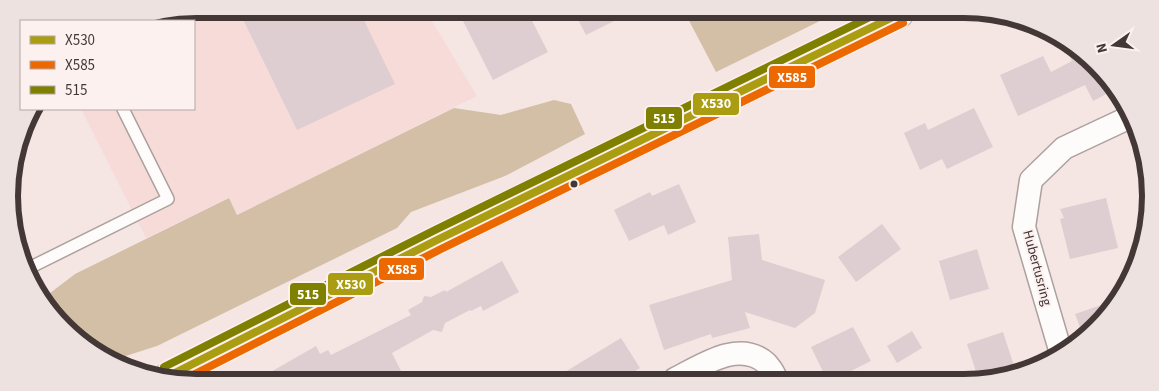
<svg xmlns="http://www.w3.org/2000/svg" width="1159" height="391" font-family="'Source Sans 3',sans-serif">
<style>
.built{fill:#f7dbd8}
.forest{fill:#d2bfa6}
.building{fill:#dfced1}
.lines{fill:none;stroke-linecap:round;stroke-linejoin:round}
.service-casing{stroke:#ada19f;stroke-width:14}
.minor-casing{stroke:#ada19f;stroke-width:25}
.tertiary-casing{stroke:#ada19f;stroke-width:30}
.service{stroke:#fefbfb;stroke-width:11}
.minor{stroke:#fefbfb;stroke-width:22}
.tertiary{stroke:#fefbfb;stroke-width:28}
.bus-1-casing{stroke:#fdf1f0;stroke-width:11}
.bus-2-casing{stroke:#fdf1f0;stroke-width:11}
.bus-3-casing{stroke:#fdf1f0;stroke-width:11}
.bus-1{stroke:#aa9d11;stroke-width:8}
.bus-2{stroke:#ec6800;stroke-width:8}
.bus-3{stroke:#808000;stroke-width:8}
.bus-dot{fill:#443837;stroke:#fdf1f0;stroke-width:2}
.labels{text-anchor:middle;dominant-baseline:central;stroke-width:4;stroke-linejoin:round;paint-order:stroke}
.street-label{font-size:14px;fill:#443837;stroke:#fdf1f0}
.rim{fill:none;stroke:#443837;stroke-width:6}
.line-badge{stroke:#fdf1f0;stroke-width:2}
.badge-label{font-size:14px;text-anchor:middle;font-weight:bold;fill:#fff}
</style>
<rect width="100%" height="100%" fill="#f5e5e3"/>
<path class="built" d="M196 9 426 11 477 96 237 215 228 198 146 238 81 109H194V21H132Z"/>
<path class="forest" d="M685 13H734L743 21 758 13 834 14 716 72Z
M554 100 571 104 585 134 505 176 411 212 397 228 157 346 113 360 92 351 41 300 75 274 229 198 237 215 454 108 501 115Z"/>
<path class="building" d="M238 9 359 10 395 84 297 130Z
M458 11H527L548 52 493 80Z
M574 12H632L586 35Z
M1063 40 1077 47 1114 90 1093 101 1085 85 1018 116 1000 75 1043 56 1051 72 1072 61 1062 41Z
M974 108 993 147 947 169 942 159 920 170 904 133 925 123 928 130Z
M679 184 696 222 668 235 664 225 629 241 614 210 650 192 652 196Z
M1106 198 1118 248 1070 259 1060 219 1064 218 1060 209Z
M882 224 901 249 856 282 838 257Z
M759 234 762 260 825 280 815 313 795 328 745 312 750 328 712 338 711 334 664 350 649 305 732 280 728 237Z
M977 249 989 289 950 300 939 261Z
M502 261 519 292 483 311 481 306 471 311 470 310 445 323 442 332 433 330 392 353 404 377H262L316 346 320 354 328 350 331 355 411 315 408 310 422 302 424 296 431 297 445 290 446 292Z
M1116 300 1087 336 1084 338 1075 314Z
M853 327 871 361 833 380H827L811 347Z
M912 331 922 348 897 363 887 346Z
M1003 332 1016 372 988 381H979L967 344Z
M621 338 640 368 622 379 555 378Z"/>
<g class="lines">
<g class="service-casing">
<path id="service" d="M27 269 168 199 123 109"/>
</g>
<g class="minor-casing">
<path id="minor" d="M1061 353 1024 227 1031 180 1064 148 1130 117
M675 379C701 366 739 339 766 363 771 369 774 372 776 379"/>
</g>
<g class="tertiary-casing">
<path id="tertiary" d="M169 376 437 240 899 14"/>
</g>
<use href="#service" class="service"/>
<use href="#minor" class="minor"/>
<use href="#tertiary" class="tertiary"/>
<g class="bus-1-casing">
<path id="bus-1" d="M169 376 437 240 899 14"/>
</g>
<g class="bus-2-casing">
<path id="bus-2" d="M191 376 441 249 903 23"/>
</g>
<g class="bus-3-casing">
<path id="bus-3" d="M164 367 433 231 876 14"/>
</g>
<use href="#bus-1" class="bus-1"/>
<use href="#bus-2" class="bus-2"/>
<use href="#bus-3" class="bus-3"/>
</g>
<circle class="bus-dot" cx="574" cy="184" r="4.5"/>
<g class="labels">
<g class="street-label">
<text transform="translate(1037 268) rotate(75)">Hubertusring</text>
</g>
</g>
<path d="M0 0H1159V391H0ZM196 18H964A178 178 0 0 1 1142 196V196A178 178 0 0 1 964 374H196A178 178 0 0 1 18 196V196A178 178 0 0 1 196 18Z" fill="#eee2e1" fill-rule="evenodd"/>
<path class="rim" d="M196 18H964A178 178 0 0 1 1142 196V196A178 178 0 0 1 964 374H196A178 178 0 0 1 18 196V196A178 178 0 0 1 196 18Z"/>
<g class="line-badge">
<rect x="768" y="65" width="48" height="24" rx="5" fill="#ec6800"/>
<rect x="692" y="92" width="48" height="24" rx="5" fill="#aa9d11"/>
<rect x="645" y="106" width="38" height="24" rx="5" fill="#808000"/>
<rect x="378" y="257" width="47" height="24" rx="5" fill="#ec6800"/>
<rect x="327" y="272" width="47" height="24" rx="5" fill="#aa9d11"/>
<rect x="289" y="282" width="38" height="24" rx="5" fill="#808000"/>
</g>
<g class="badge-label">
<text x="792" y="82">X585</text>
<text x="716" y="108">X530</text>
<text x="664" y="123">515</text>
<text x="402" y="274">X585</text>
<text x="351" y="289">X530</text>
<text x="308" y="299">515</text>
</g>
<rect x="20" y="20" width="175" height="90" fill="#fdf1f0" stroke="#b3a7a6"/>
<rect x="30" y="36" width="25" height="8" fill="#aa9d11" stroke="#b3a7a6"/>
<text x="65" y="45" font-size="15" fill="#443837">X530</text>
<rect x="30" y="61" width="25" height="8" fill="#ec6800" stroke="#b3a7a6"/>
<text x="65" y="70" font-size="15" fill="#443837">X585</text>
<rect x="30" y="86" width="25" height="8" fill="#808000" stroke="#b3a7a6"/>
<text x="65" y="95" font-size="15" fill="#443837">515</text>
<g transform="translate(1114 45) rotate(256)" stroke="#fdf1f0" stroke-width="4" paint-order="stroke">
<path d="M0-4L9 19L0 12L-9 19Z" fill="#443837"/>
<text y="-8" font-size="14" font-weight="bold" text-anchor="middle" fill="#443837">N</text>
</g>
</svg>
